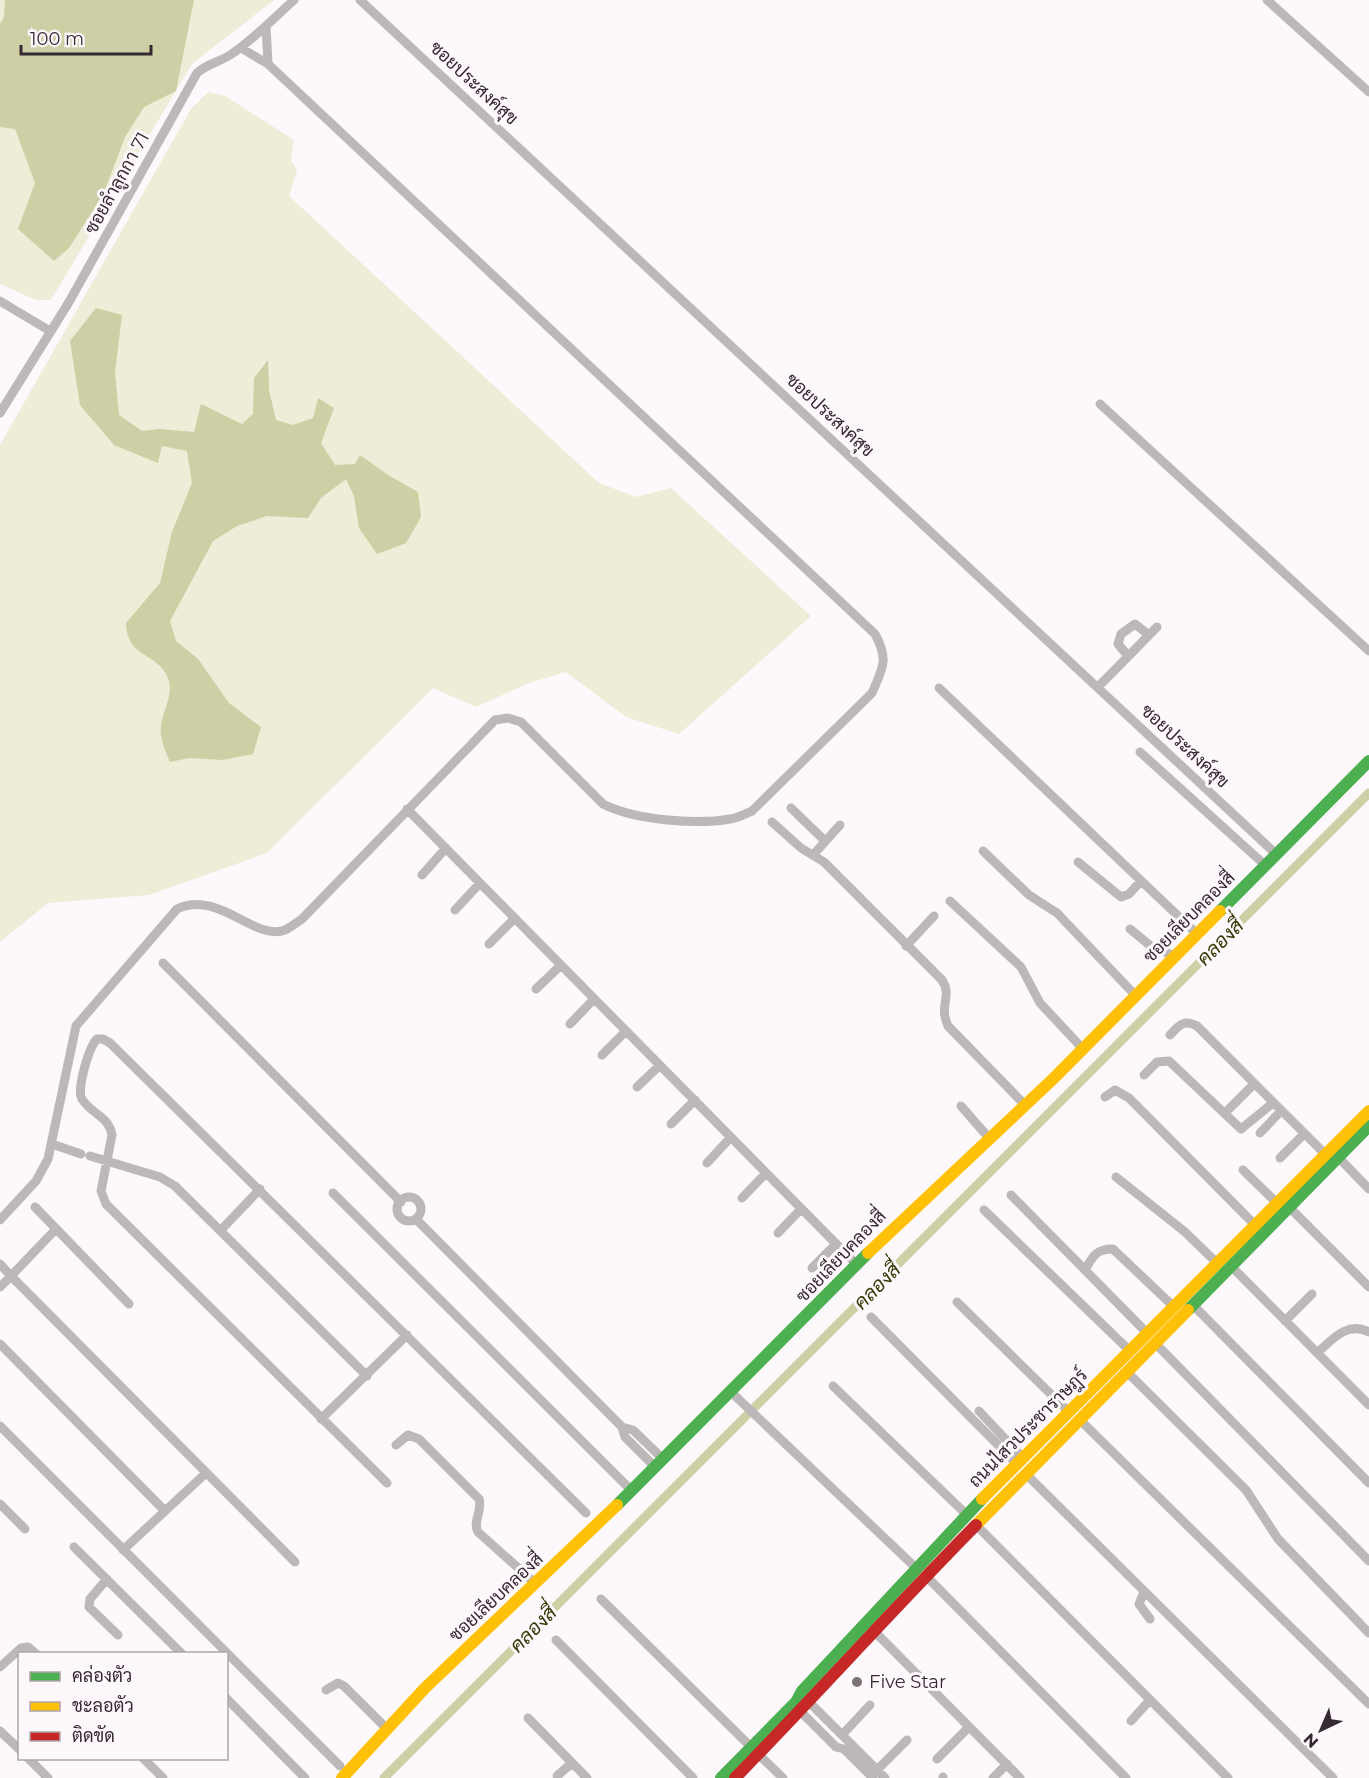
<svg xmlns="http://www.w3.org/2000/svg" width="1369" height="1778" font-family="Montserrat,Sarabun,sans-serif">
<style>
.green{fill:#ededd8}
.water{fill:#cdcfa4}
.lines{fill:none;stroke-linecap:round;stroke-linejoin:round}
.canal{stroke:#cdcfa4;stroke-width:9}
.street{stroke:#bcb8ba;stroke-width:9}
.fast{stroke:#4caf50;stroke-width:12}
.slow{stroke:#ffc107;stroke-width:12}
.jam{stroke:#c62828;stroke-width:12}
.poi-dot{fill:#7c7278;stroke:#fef7fb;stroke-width:2}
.labels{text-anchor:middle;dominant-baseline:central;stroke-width:6;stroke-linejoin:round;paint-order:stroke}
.street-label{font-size:18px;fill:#362a32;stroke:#fef7fb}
.poi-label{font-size:18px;fill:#362a32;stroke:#fef7fb;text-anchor:start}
.water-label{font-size:20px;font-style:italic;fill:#383b08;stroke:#fef7fb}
</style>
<rect width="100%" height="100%" fill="#fdf8fb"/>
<path class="green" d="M0 0H274L192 64 51 300H36L0 284Z
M208 92 225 96 294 140 291 160 297 170 289 196 599 483 636 497 671 488 811 616 679 734 626 717 566 672 529 683 476 707 433 688 267 853 149 895 48 903 0 942V445L191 109Z"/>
<path class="water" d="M5 0H194L176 91 144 107 125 137 103 195 69 248 54 261 18 229 35 183 15 129 0 127V24L4 17Z
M96 308 122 315 115 373 119 415 142 431 160 429 194 432 201 404 242 424 253 414 254 378 268 360 269 390 276 420 293 425 313 418 318 398 334 408 321 443 335 465 355 464 360 455 388 475 418 492 421 517 406 543 377 554 359 528 354 496 346 479 321 498 308 518 267 516 237 526 213 541 170 621 176 641 198 659 229 703 261 727 253 754 223 760 189 758 170 762C167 754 162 744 161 735 158 713 179 694 165 672 152 652 127 656 126 623L160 583 172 532 192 483 187 451 162 446 158 463 114 445 80 405 70 341Z"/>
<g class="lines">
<path class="canal" d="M384 1778 1369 793"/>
<path class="street" d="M360 0 1276 854
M1267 0 1369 92
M241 48 268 64 266 26
M0 301 50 331
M1100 404 1369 651
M0 413 69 302 197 73C208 63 221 62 233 53 255 38 274 18 294 0
M1128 656 1118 644 1121 634 1135 624 1149 635
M1098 687 1157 627
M939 688 1197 934
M1140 752 1265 865
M791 808 825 841
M407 809 857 1265
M772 822 801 848 824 862 942 980C953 997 938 1004 948 1026L1025 1105
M983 851 1029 895 1057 913 1136 996
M813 855 840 825
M1078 862 1121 897 1129 894 1141 881
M422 875 446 848
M950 901 1021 967 1040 1003 1083 1049
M455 910 480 883
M1130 929 1152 947 1175 956
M489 944 515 918
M906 946 934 916
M163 963 401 1202
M536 989 561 965
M570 1024 594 999
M1170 1035C1179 1025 1184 1019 1197 1026L1325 1154
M602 1055 626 1031
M1144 1075 1157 1062 1169 1061 1241 1129 1273 1103
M637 1087 660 1065
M1105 1097 1115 1090 1129 1098 1255 1225
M961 1106 989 1138
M1229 1109 1254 1084
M671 1124 695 1100
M1260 1133 1281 1111
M52 1144 81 1154
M90 1156 160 1177 175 1186 367 1376
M1338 1157 1369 1189
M1280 1158 1304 1134
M707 1163 731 1137
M1243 1170 1277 1203
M1116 1177 1185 1232 1217 1263
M333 1193 631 1490
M1011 1195 1085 1270
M397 1209a12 12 0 1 1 24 0a12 12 0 1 1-24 0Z
M742 1198 766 1173
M35 1207 129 1304
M1289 1207 1369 1287
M984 1210 1130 1351
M416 1219 622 1427
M0 1220 36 1181 48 1159 76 1026 177 909C218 889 255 942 285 930 291 927 296 923 302 919L495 720 508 718 521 722 603 804C634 820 696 825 730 819 738 818 745 814 752 811L872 693C883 667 889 660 875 634L268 64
M221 1230 260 1189
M778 1233 801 1209
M0 1264 11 1276 56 1229
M1231 1266 1369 1405
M812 1268 836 1244
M0 1287 11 1276 295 1562
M957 1302 1068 1411
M1193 1305 1369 1483
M871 1317 1017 1464
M1285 1321 1312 1294
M1147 1333 1085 1270C1093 1256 1096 1249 1113 1249L1173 1306
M1155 1343 1369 1561
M0 1344 165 1511 206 1473
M1317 1353C1333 1339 1347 1321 1369 1332
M1127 1372 1246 1490 1278 1539 1369 1633
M833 1386 967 1515
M730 1391 916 1568
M979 1411 1023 1458
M321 1419 407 1335
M1080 1420 1369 1704
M0 1426 340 1766
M396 1445 408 1435 419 1439 479 1499C483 1510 472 1522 478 1532L536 1584
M655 1467 625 1437 622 1427 633 1430 663 1459
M1026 1474 1333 1778
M387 1483 106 1204 101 1191 112 1135C109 1116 91 1114 82 1099 76 1090 89 1047 97 1039H103L110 1043 586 1513
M0 1504 25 1529
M977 1526 1228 1778
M74 1547 182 1654
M123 1550 165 1511
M927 1577 1126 1778
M107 1579 90 1599 89 1607 118 1635
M1144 1592 1139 1604 1150 1619
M601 1599 752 1748
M873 1630 1020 1778
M556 1640 693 1778
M0 1667 21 1648 28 1647 36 1654
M326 1690 338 1683 344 1686 387 1729
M226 1698 305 1778
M809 1702 885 1778
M800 1711 836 1747 844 1749 873 1778
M528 1718 587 1778
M1131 1721 1149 1701
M0 1731 20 1750
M842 1735 870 1705
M758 1754 783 1778
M28 1758 48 1778
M143 1758 163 1778
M937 1759 969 1727
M877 1770 907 1740
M557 1776 572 1763
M943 1778V1777
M993 1778 1007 1764"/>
<path class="fast" d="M1220 911 1369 761
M1188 1310 1369 1126
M617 1505 868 1253
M721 1778 796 1702 802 1691 982 1499"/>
<path class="slow" d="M868 1253 1053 1079 1220 911
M982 1499 1369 1111
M976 1525 1188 1310
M342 1778 425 1688 617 1505"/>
<path class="jam" d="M735 1778C816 1695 894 1608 976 1525"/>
</g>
<circle class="poi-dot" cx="857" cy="1682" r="6"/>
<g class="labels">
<g class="street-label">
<text transform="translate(474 83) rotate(43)">ซอยประสงค์สุข</text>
<text transform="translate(117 183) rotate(-61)">ซอยลำลูกกา 71</text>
<text transform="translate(830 415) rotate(43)">ซอยประสงค์สุข</text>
<text transform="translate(1185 746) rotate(43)">ซอยประสงค์สุข</text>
<text transform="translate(1189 917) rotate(-45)">ซอยเลียบคลองสี่</text>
<text transform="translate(841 1256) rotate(-46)">ซอยเลียบคลองสี่</text>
<text transform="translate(1028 1428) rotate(-45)">ถนนไสวประชาราษฎร์</text>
<text transform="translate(496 1597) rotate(-43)">ซอยเลียบคลองสี่</text>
</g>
<g class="poi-label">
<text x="869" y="1682">Five Star</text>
</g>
<g class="water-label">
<text transform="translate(1220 942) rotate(-45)">คลองสี่</text>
<text transform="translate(877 1286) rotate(-45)">คลองสี่</text>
<text transform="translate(533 1629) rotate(-45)">คลองสี่</text>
</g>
</g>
<rect x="18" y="1652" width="210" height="108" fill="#fef7fb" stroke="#aea5ab" stroke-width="1.5"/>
<rect x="30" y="1672" width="30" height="9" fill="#4caf50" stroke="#aea5ab" stroke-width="1.5"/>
<text x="72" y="1682" font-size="18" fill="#362a32">คล่องตัว</text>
<rect x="30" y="1702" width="30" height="9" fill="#ffc107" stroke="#aea5ab" stroke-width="1.5"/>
<text x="72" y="1712" font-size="18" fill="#362a32">ชะลอตัว</text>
<rect x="30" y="1732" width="30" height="9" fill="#c62828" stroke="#aea5ab" stroke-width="1.5"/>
<text x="72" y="1742" font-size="18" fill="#362a32">ติดขัด</text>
<g transform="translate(1321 1730) rotate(224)" stroke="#fef7fb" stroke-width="4.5" paint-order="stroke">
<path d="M0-4.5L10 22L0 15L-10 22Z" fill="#362a32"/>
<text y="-9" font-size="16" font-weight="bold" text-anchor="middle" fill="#362a32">N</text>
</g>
<path d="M21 45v9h130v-9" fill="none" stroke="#362a32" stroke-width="3"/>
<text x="30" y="45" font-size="18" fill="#362a32" stroke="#fef7fb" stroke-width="4.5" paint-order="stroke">100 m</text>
</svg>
